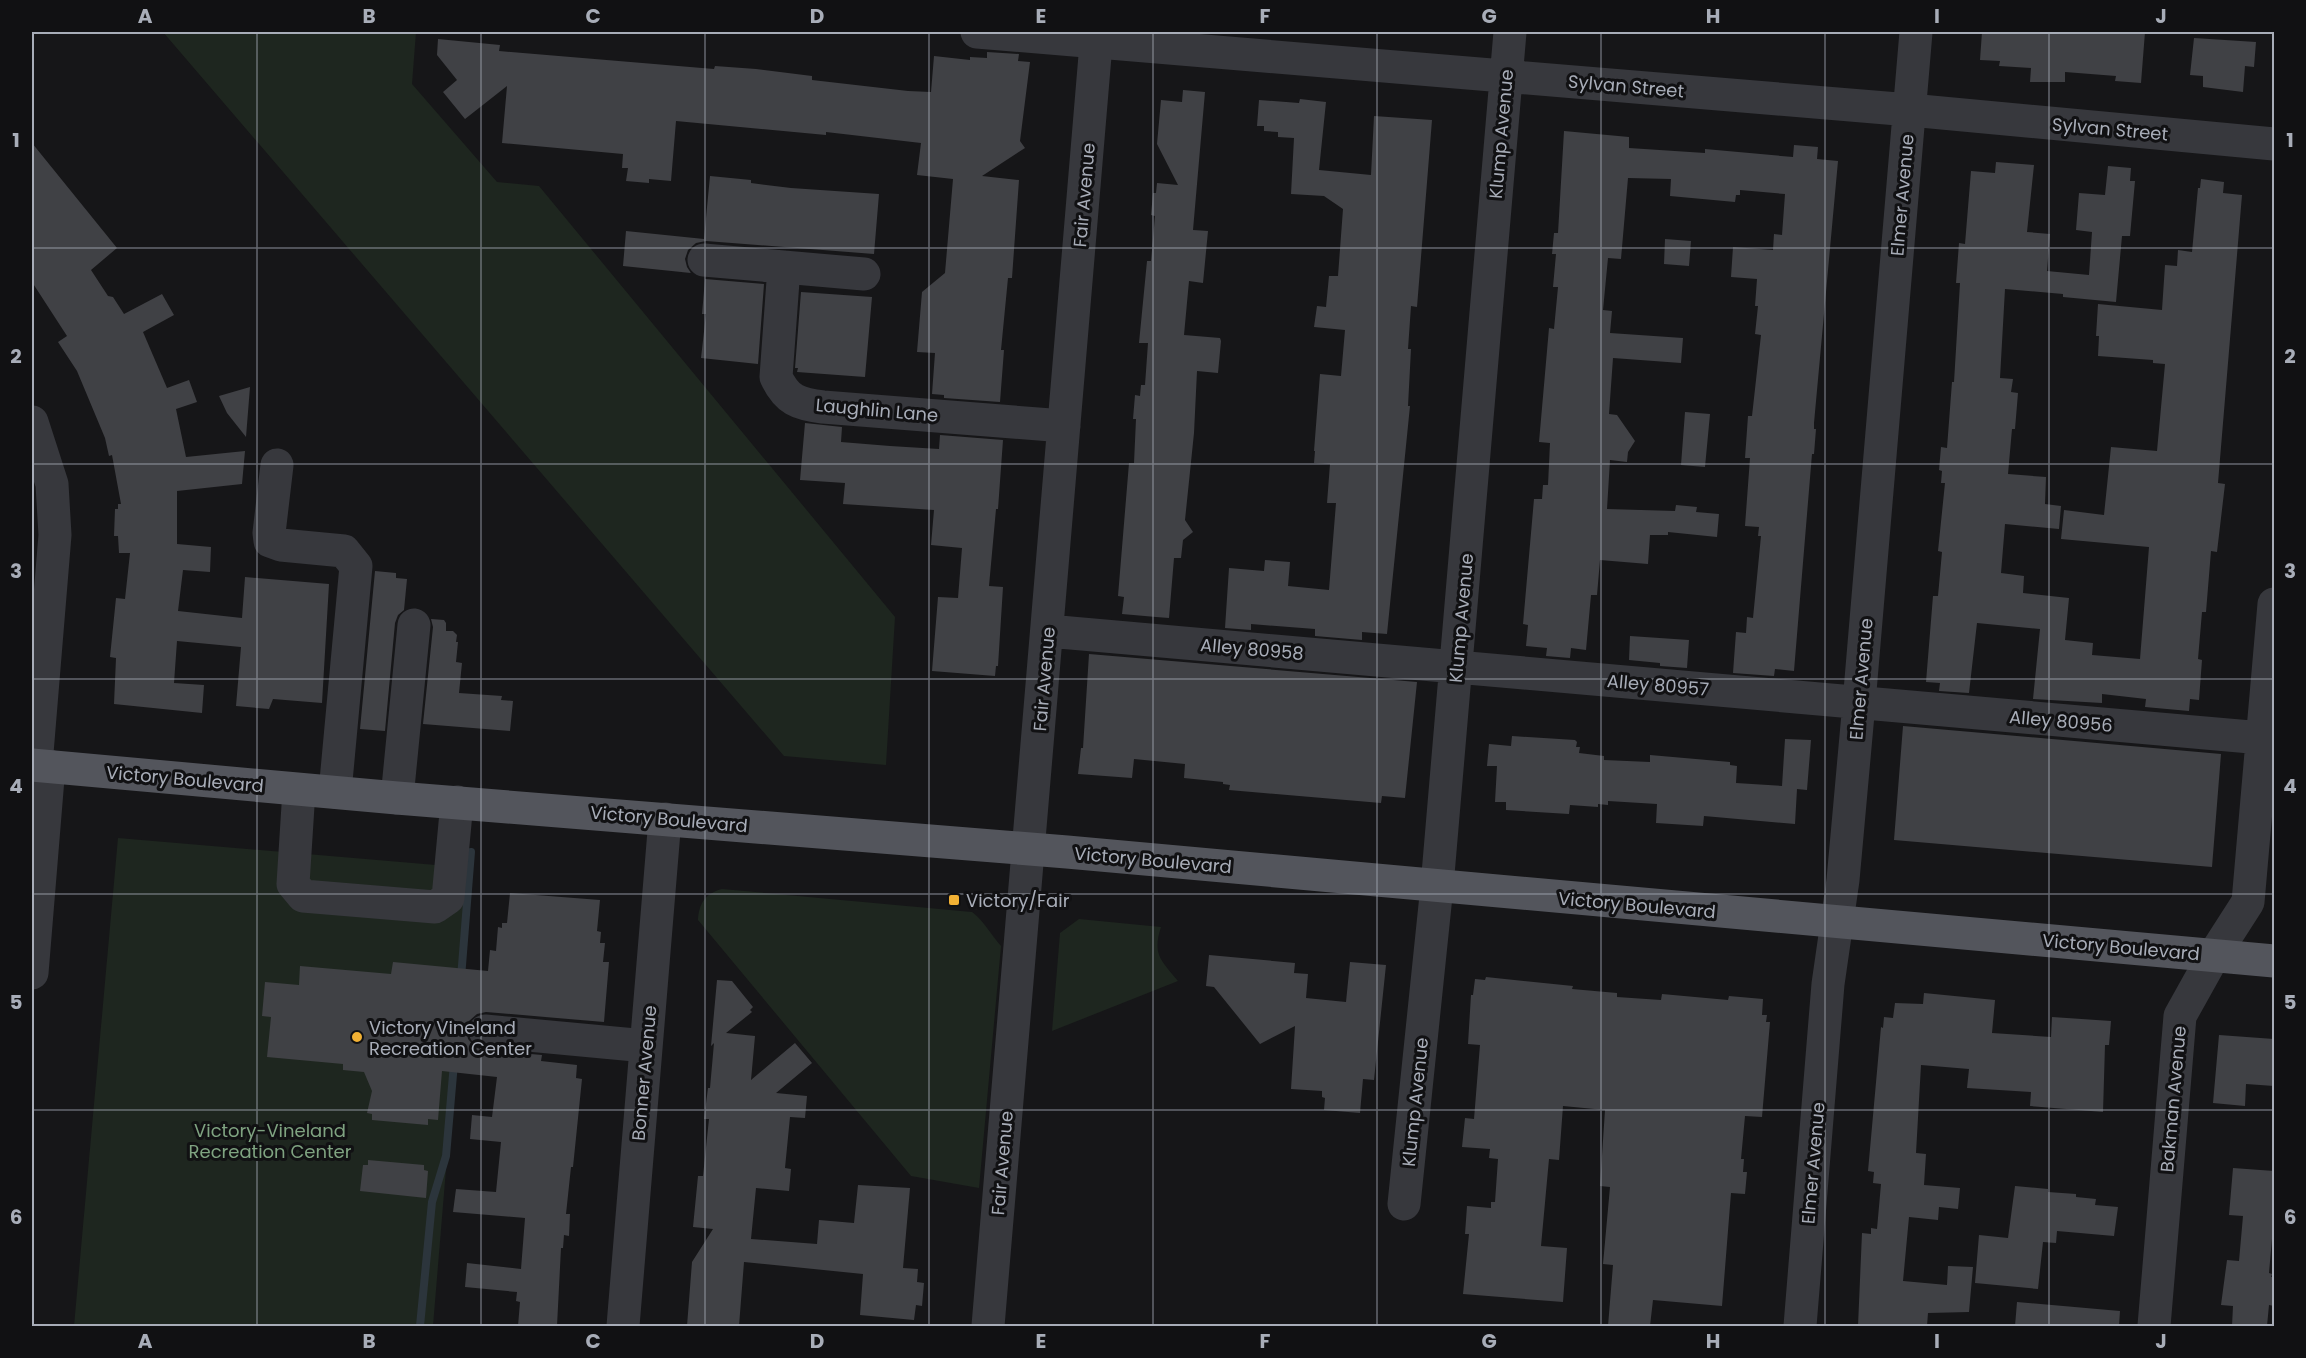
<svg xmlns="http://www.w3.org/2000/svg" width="2306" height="1358" font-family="Poppins,sans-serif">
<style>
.green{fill:#1e261f}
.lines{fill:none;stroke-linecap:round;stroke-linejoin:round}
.stream{stroke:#2c353c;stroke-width:8}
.building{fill:#404145}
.minor{stroke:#37383d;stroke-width:33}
.major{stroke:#53555c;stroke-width:33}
.grid{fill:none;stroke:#a8adb8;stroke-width:1.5;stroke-opacity:0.55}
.poi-dot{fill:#f2b134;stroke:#111113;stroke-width:2}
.labels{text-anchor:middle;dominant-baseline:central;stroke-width:6;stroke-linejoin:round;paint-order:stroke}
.street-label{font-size:18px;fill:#a8adb8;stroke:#111113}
.poi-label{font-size:18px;fill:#a8adb8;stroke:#111113;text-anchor:start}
.park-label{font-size:18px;fill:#7fa381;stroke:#111113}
.neatline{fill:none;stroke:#a8adb8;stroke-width:2}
.grid-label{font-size:20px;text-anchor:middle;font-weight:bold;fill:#a8adb8}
</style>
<rect width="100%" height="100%" fill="#161618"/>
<path class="green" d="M163 32H416L412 84 497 182 539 186 895 617 886 765 784 756Z
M118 838 471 868 433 1326H74Z
M722 889 972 912C984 921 991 935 1001 946L979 1188 911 1176 698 920C699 903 706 893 722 889Z
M1079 919 1161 927C1152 955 1161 960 1178 981L1052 1031 1060 933Z"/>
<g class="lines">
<path class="stream" d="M461 978 471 852
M420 1326 432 1202 446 1156 454 1063"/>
</g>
<path class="building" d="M1982 32H2145L2141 83 2115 81 2116 76 2065 72V82H2030L2031 68 1999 66 2000 61 1980 60Z
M2194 38 2256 42 2254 67 2245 66 2243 92 2203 87V76L2190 75Z
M438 39 500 45 499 51 714 69 715 66 756 69 812 76V80L908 91 931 92 934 56 970 60V57L987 58V52L1019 54 1018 61 1030 62 1020 141 1025 148 982 176 1019 180 1012 278H1008L1001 350H1004L1000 402 944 398V395L932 394 935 353 917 352 922 292 945 273 953 179 917 175 921 143 826 132V135L676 121 671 181 649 179V183L626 181 628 168H622L623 154 502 143 507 86 465 119 443 92 457 80 437 55Z
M1183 90 1205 92 1193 230 1208 231 1203 283 1189 281 1184 335 1220 338 1221 341 1218 373 1197 371 1194 433 1185 520 1193 532 1183 540 1181 558H1174L1169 618 1156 617 1122 614 1124 597 1118 596 1129 463H1134L1136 419H1133L1135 395 1140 396 1141 385H1145L1148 343H1139L1147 261H1151L1155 216 1151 215 1153 193H1156L1157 183 1178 185 1157 144 1161 100 1182 102Z
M1300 99 1326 102 1319 170 1371 175 1374 116 1432 120 1417 307 1411 306 1408 349H1411L1408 406H1410L1387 634 1362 632V640L1315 636V629L1251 624V630L1225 628 1229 568 1264 571 1265 560 1290 562 1288 586 1329 590 1336 503H1327L1330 464 1314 463 1315 451H1314L1320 374 1341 376 1345 330 1314 327 1317 306 1326 307 1329 276H1338L1343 209 1324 196 1291 194 1294 138 1278 137V132L1264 131V126H1257L1259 100 1299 103Z
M1564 131 1629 137V148L1705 153V149L1793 157 1794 145 1818 147 1817 159 1838 161 1814 423V429H1816L1814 454H1812L1794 671 1775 669 1774 676 1733 673 1736 632 1746 633 1747 617 1753 618 1761 536H1758L1759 527 1745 526 1750 458H1745L1748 416H1752L1761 335 1755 334 1758 306H1755L1757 279 1731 277 1733 247 1773 250 1774 234 1782 235 1785 194 1740 190V195H1736L1735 202 1670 196 1671 179 1628 178 1621 259 1608 258 1603 310 1612 311 1610 333 1683 338 1681 363 1613 358 1609 414 1617 415 1635 441 1628 452 1627 462 1610 460 1607 509 1675 511 1676 505 1697 507 1696 512 1719 514 1717 537 1668 532V535H1650L1648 564 1600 560 1597 595H1591L1586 650 1571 648 1570 658 1546 656 1547 648 1526 646 1528 625 1523 624 1534 499H1542L1543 485H1548L1550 443 1539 442 1549 328 1554 329 1558 287H1553L1556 254H1552L1554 233H1558Z
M32 143 117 248 91 270 108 296 113 297 124 314 162 294 174 315 143 332 167 388 189 380 197 402 176 409 186 457 245 451 242 484 177 491V544L211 547 210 572 183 570 178 611 242 618 245 577 329 584 322 703 273 699 269 709 236 706 241 647 177 641 174 683 204 685 202 713 114 704 116 658 110 657 116 598 125 599 130 553H119L118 536H114L115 509H118V504H121L112 455 109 456 105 438 77 371 58 342 67 336 32 282Z
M1996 162 2034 165 2027 232 2050 234 2047 271 2089 275 2092 232 2076 230 2079 193 2105 195 2108 166 2131 168 2130 181H2135L2130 236H2122L2116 302 2063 297V294L2005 289 2000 378 2013 379 2011 392 2018 393 2015 429H2012L2008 474 2046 477 2045 504 2061 506 2059 529 2005 524 2001 573 2024 576 2023 593 2069 598 2065 640 2093 643 2092 655 2140 659 2149 547 2061 539 2064 510 2104 515 2111 447 2157 451 2165 364 2153 363V360L2098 356 2099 336H2096L2098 304 2162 310 2165 265 2177 266 2178 250 2192 252 2198 188H2200L2201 179 2224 182 2223 193 2242 195 2218 483 2225 484 2217 552 2211 551 2206 612H2202L2198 659 2202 660 2199 700 2190 699 2189 711 2145 707 2146 699 2102 694V703L2033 699 2040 629 1977 623 1969 693 1939 691 1940 683 1926 682 1933 596H1938L1942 552 1938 551 1945 483H1941L1942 471 1939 470 1941 447 1947 448 1952 382H1954L1960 283H1956L1959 243 1965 244 1971 171 1995 173Z
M710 176 751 180V183L791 188 879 194 874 254 706 241 696 243 688 250 685 259 687 267 691 273 623 266 626 231 704 239Z
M1665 239 1691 241 1689 266 1664 264Z
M705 279 764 284 758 364 701 358 706 314H702Z
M801 292 872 297 865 377 797 372 798 368H795Z
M250 387 246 437 227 413 219 396Z
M1685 412 1710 414 1705 467 1681 465Z
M805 423 842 427 841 442 890 446 939 449 940 435 1003 440 998 509H996L989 586 1003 587 998 666H996L995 676 932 671 938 597 958 598 962 548 931 545 934 510 843 504 845 483 800 480Z
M375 571 396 573V578L407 579 404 610 398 615 395 623 385 731 360 729Z
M431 619 444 620 446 623V631H453L457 635 456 642H458L456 662 462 663 459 693 502 696 501 700 513 701 510 731 423 724 433 627Z
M1630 636 1689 640 1687 668 1660 666V663L1629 660Z
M1089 654 1417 682 1405 798 1382 796 1381 803 1229 790 1230 785 1223 784V782L1184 778 1185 764 1134 759 1132 778 1078 774 1081 748H1083Z
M1903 726 2221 754 2212 867 1894 840Z
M1512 736 1575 740 1577 742 1576 747H1580L1579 753 1604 756V760L1650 762V755L1730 762V765L1737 766 1736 783 1782 786 1785 739 1811 740 1807 790 1797 789 1795 824 1704 816 1703 826 1656 823 1657 804 1608 801V805L1598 804V807L1570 805 1569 814 1506 810V802H1495L1497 766H1487L1489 744 1511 746Z
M510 893 600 900 597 931 601 932 600 943H605L603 962H609L604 1022 486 1012 477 1014 469 1021 466 1029 468 1039 475 1047 483 1050 542 1055 541 1061 577 1065 576 1078 582 1079 573 1167H571L566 1214H570L569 1236 564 1235 563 1248H561L557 1326H518L520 1302 516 1301 517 1292 465 1287 467 1263 521 1269 525 1218 453 1212 456 1189 496 1192 501 1142 470 1139 472 1115 492 1117 497 1077 442 1071 438 1120 428 1119V1125L372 1120V1114L367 1113 372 1091 364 1072 343 1070V1064L267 1057 271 1017 262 1016 265 982 299 985 300 966 391 974 393 962 488 971 490 950 496 951 498 927 502 928V923H507Z
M1209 955 1295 963 1294 973 1308 974 1306 998 1346 1002 1350 962 1386 965 1374 1080 1363 1079 1360 1113 1324 1110 1325 1098 1322 1097V1091L1291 1089 1295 1026 1260 1044 1214 987 1206 986Z
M1486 977 1573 986 1572 989 1617 993V997L1661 1000 1662 994 1728 1000 1729 996 1763 999 1762 1015H1767L1766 1022H1770L1762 1117 1745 1116 1741 1159H1744L1743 1172H1747L1745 1194 1731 1193 1722 1306 1653 1300 1650 1326H1608L1613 1265 1603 1264 1610 1187 1600 1186 1605 1110 1563 1106 1559 1160 1549 1159 1541 1246 1567 1248 1563 1302 1463 1294 1469 1234H1465L1467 1206 1491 1208V1202H1495L1498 1159 1489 1158 1490 1149 1462 1147 1465 1118 1474 1119 1479 1057 1480 1045 1468 1044 1471 995H1473L1475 979 1485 980Z
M717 980 732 981 753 1007 750 1010 752 1012 726 1033 755 1036 751 1080 795 1043 812 1063 776 1093 807 1096 805 1118 790 1117 785 1168 791 1169 789 1191 756 1188 751 1239 817 1244 819 1220 854 1223 858 1185 910 1188 903 1268 918 1269 917 1282 924 1283 922 1306 916 1305 914 1320 860 1315 863 1274 744 1262 739 1326H687L692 1262 713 1229 693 1227 698 1176H703L709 1119H704L708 1088H710L714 1043 711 1046Z
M1924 993 1995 1000 1992 1033 2051 1037 2052 1017 2111 1021 2109 1045H2105L2103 1112 2030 1106 2031 1092 1967 1088 1969 1069 1921 1065 1916 1153 1926 1154 1924 1185 1960 1188 1958 1209 1939 1207 1938 1220 1909 1217 1903 1281 1947 1285 1948 1266 1973 1267 1969 1312 1928 1313 1927 1326H1858L1862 1233 1871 1234V1228L1877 1229 1881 1184 1873 1183 1874 1172 1868 1171 1881 1027 1883 1028 1884 1017 1893 1018 1895 1003 1923 1004Z
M2219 1035 2274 1039V1086L2246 1084 2245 1106 2213 1103Z
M368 1160 424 1165V1170L428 1171 426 1198 360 1191 363 1165H368Z
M2233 1168 2274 1171V1216L2269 1273 2272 1274 2271 1277H2274V1306L2269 1305 2267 1326H2232L2233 1306 2221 1305 2227 1260 2239 1261 2243 1216 2229 1215Z
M2015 1186 2048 1189V1192L2076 1194V1197L2096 1199 2095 1205 2118 1207 2114 1236 2057 1231 2056 1243 2043 1242 2038 1289 1975 1283 1979 1235 2008 1238Z
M2017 1302 2120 1311 2119 1326H2015Z"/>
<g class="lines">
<path class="minor" d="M977 32 1910 110 2274 144
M704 260 864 274
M784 267 776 377C787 400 798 404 823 407L1064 426
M32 422 52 484 55 535 36 765
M277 465 269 533 270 541 281 545 344 551 356 566 335 792
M1048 631 2262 738
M299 790 293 884 303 896 435 907 448 898 457 802
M397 798 414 625
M32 973 49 766
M485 1031 646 1046
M1404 1204 1437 886 1510 32
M623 1326 665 819
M988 1326 1097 32
M1800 1326 1828 984 1843 880 1859 703 1916 32
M2154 1326 2180 1016 2214 955 2248 902 2274 604"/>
<path class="major" d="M32 765 397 798 1067 852 2274 961"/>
</g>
<path class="grid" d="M257 32V1326M481 32V1326M705 32V1326M929 32V1326M1153 32V1326M1377 32V1326M1601 32V1326M1825 32V1326M2049 32V1326M32 248H2274M32 464H2274M32 679H2274M32 894H2274M32 1110H2274"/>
<g class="poi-dot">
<rect x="948" y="894" width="12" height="12" rx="3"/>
<circle cx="357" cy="1037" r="6"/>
</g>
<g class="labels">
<g class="street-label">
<text transform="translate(1626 86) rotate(5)">Sylvan Street</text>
<text transform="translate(2110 129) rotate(5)">Sylvan Street</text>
<text transform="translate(1501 134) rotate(-85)">Klump Avenue</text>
<text transform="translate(1084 195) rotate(-85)">Fair Avenue</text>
<text transform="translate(1902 195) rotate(-85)">Elmer Avenue</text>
<text transform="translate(877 410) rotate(5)">Laughlin Lane</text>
<text transform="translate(1461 618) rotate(-85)">Klump Avenue</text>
<text transform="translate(1252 649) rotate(5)">Alley 80958</text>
<text transform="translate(1044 679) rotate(-85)">Fair Avenue</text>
<text transform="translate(1861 679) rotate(-85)">Elmer Avenue</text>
<text transform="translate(1658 685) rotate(5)">Alley 80957</text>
<text transform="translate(2061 721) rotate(5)">Alley 80956</text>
<text transform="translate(185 779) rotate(5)">Victory Boulevard</text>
<text transform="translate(669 819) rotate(5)">Victory Boulevard</text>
<text transform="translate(1153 860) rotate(5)">Victory Boulevard</text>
<text transform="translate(1637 905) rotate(5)">Victory Boulevard</text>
<text transform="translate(2121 947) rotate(5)">Victory Boulevard</text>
<text transform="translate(644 1073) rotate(-85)">Bonner Avenue</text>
<text transform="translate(2173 1099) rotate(-85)">Bakman Avenue</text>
<text transform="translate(1415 1102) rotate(-84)">Klump Avenue</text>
<text transform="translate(1002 1163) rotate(-85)">Fair Avenue</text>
<text transform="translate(1813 1163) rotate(-85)">Elmer Avenue</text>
</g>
<g class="poi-label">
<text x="966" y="900">Victory/Fair</text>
<text x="369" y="1027">Victory Vineland<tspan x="369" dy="21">Recreation Center</tspan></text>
</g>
<g class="park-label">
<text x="270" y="1130">Victory-Vineland<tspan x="270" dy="21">Recreation Center</tspan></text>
</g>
</g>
<rect width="2306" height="1358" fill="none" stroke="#111113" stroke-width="66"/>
<rect x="33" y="33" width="2240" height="1292" class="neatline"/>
<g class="grid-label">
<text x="145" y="23">A</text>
<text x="369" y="23">B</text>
<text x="593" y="23">C</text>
<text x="817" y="23">D</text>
<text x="1041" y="23">E</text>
<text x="1265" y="23">F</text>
<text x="1489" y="23">G</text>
<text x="1713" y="23">H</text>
<text x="1937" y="23">I</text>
<text x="2161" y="23">J</text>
<text x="16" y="147">1</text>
<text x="2290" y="147">1</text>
<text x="16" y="363">2</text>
<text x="2290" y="363">2</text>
<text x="16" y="578">3</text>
<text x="2290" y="578">3</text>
<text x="16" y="793">4</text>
<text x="2290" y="793">4</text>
<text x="16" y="1009">5</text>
<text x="2290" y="1009">5</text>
<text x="16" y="1224">6</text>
<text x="2290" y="1224">6</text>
<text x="145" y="1348">A</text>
<text x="369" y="1348">B</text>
<text x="593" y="1348">C</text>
<text x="817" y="1348">D</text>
<text x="1041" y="1348">E</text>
<text x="1265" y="1348">F</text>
<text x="1489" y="1348">G</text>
<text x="1713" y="1348">H</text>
<text x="1937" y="1348">I</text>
<text x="2161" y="1348">J</text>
</g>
</svg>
